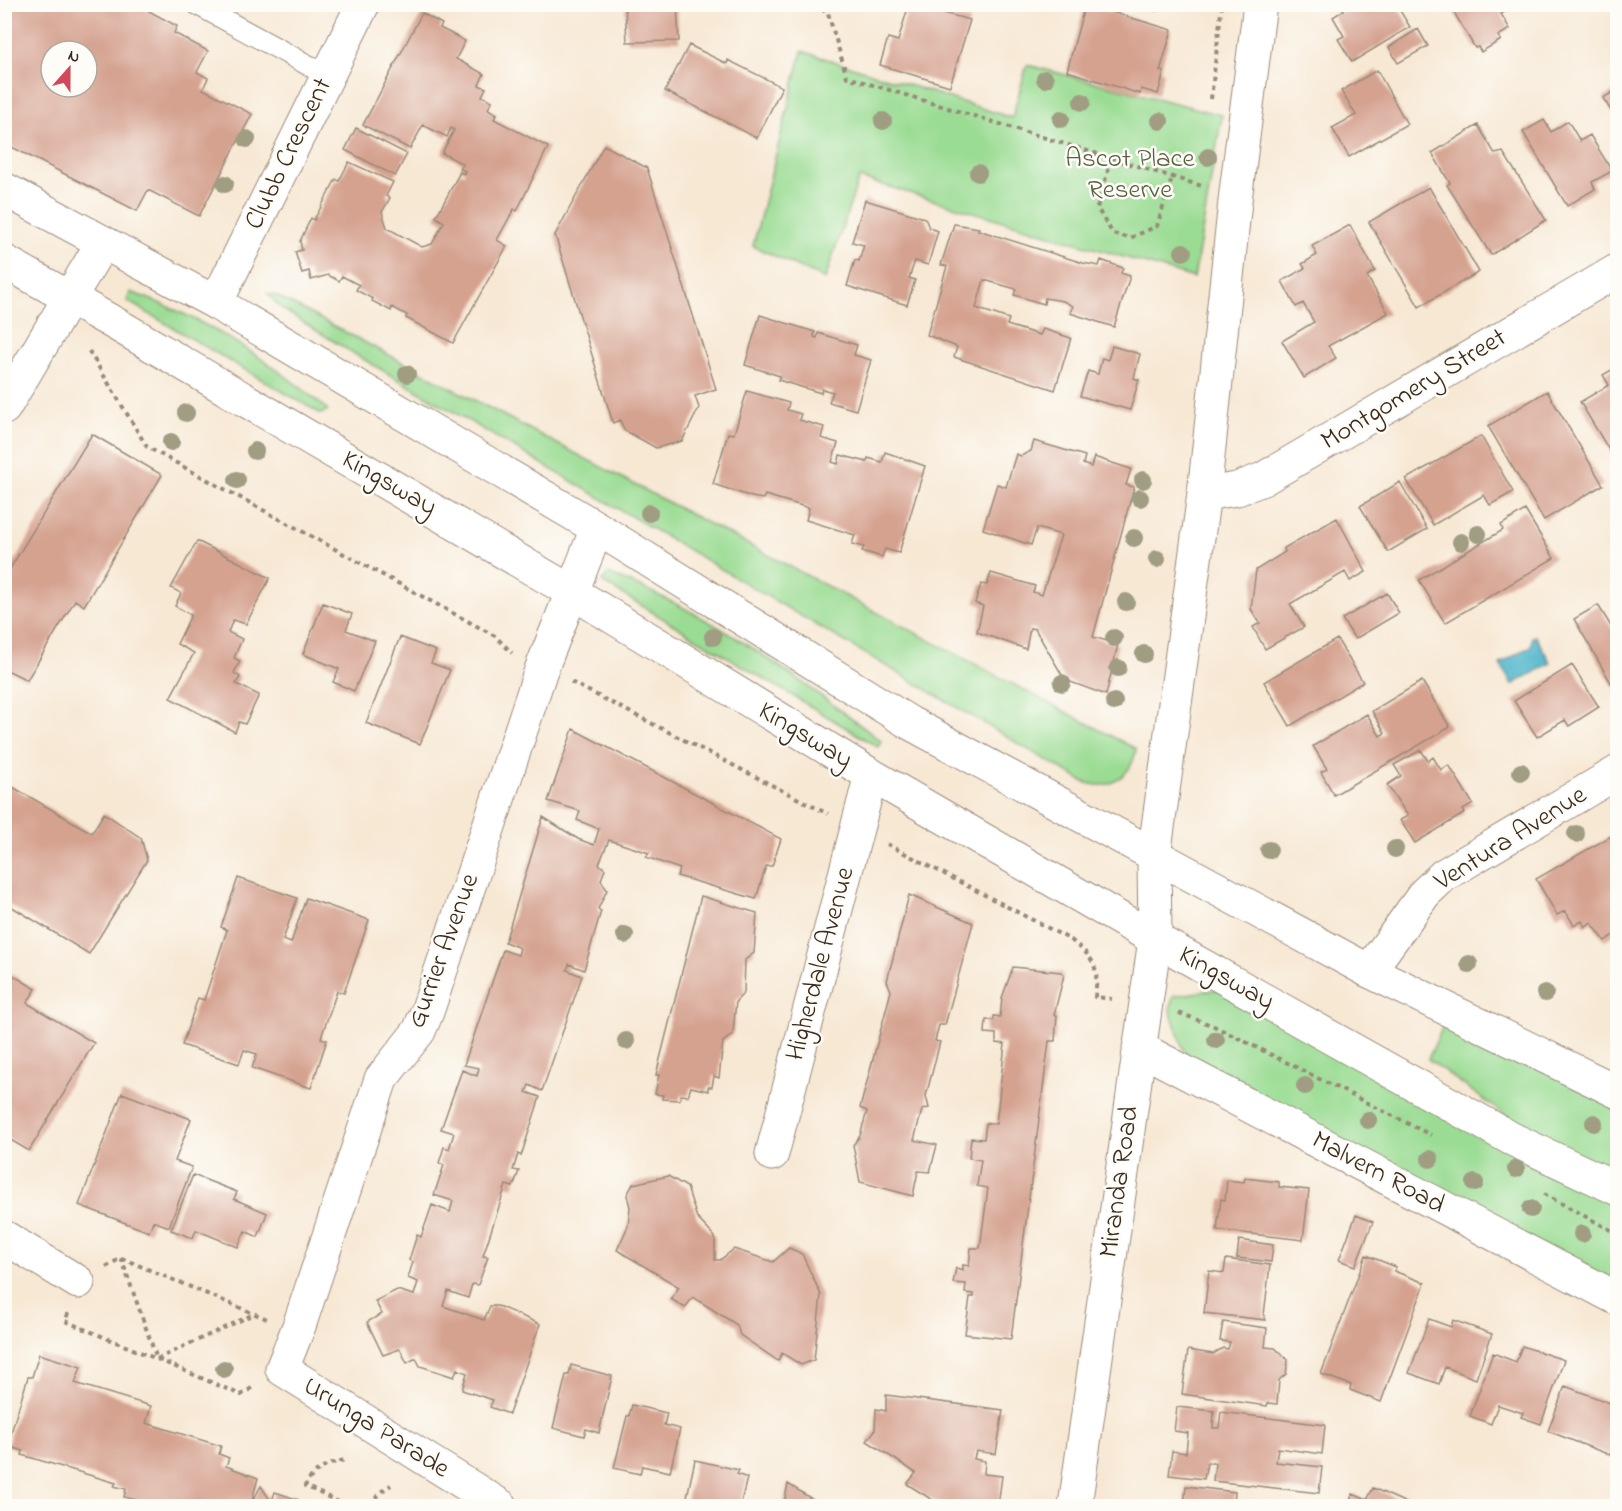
<svg xmlns="http://www.w3.org/2000/svg" width="1622" height="1511" font-family="'Indie Flower',sans-serif">
<style>
.green{fill:#9adc93;stroke:#6a8358;stroke-width:1.5}
.water{fill:#4db5cb;stroke:#447074;stroke-width:1.5}
.building{fill:#d5a290;fill-rule:evenodd}
.lines{fill:none;stroke-linecap:round;stroke-linejoin:round}
.service-casing{stroke:#998979;stroke-width:22}
.minor-casing{stroke:#998979;stroke-width:35}
.tertiary-casing{stroke:#998979;stroke-width:35}
.primary-casing{stroke:#998979;stroke-width:35}
.path{stroke:#998979;stroke-width:4;stroke-dasharray:4.5 4.5;stroke-linecap:butt}
.service{stroke:#fff;stroke-width:20}
.minor{stroke:#fff;stroke-width:33}
.tertiary{stroke:#fff;stroke-width:33}
.primary{stroke:#fff;stroke-width:33}
.tree{fill:#a09d83}
.labels{text-anchor:middle;dominant-baseline:central;stroke-width:5;stroke-linejoin:round;paint-order:stroke}
.street-label{font-size:27px;fill:#3b2a1e;stroke:#fdfcf7}
.park-label{font-size:27px;fill:#585f41;stroke:#fdfcf7}
</style>
<rect width="100%" height="100%" fill="#fdfcf7"/>
<filter id="ink" filterUnits="userSpaceOnUse"><feTurbulence type="fractalNoise" baseFrequency=".0167" numOctaves="2"/><feDisplacementMap in="SourceGraphic" scale="12" xChannelSelector="R" yChannelSelector="G"/><feConvolveMatrix kernelMatrix="1 2 1 2 8 2 1 2 1" color-interpolation-filters="sRGB"/></filter>
<filter id="wash" filterUnits="userSpaceOnUse"><feTurbulence type="fractalNoise" baseFrequency=".008" numOctaves="4" result="noise"/><feDisplacementMap in="SourceGraphic" scale="24" xChannelSelector="R" yChannelSelector="G"/><feGaussianBlur stdDeviation="1.35" result="paint"/><feColorMatrix in="noise" values="0 0 0 0 0 0 0 0 0 0 0 0 0 0 0 0 0 1.4 0 .05"/><feComposite in="paint" operator="in"/></filter>
<g filter="url(#wash)">
<rect width="100%" height="100%" fill="#f7e8d4"/>
<path class="green" d="M802 51 1012 118 1027 65 1222 115 1194 278 859 178 825 279 753 246Z
M130 292C204 317 268 359 328 410L321 414 127 301Z
M268 294 275 295C563 444 848 599 1136 749 1132 776 1109 793 1082 781L348 350 282 309Z
M608 574C709 611 796 676 881 741L878 747 602 582Z
M1240 986 1583 1172 1428 1059 1450 1011 1617 1092V1299L1192 1075 1170 1010 1173 996Z"/>
<path class="water" d="M1535 636 1551 663 1512 685 1500 664 1531 646 1532 637Z"/>
<g id="blocks">
<path class="building" d="M4 4H113L121 9 123 4H136L177 26 174 33 208 51 197 72 208 78 203 89 252 114 199 216 148 190 137 211 4 143ZM51 51H87V87H51Z
M625 4H677L679 41 627 42Z
M909 4 970 20 950 86 880 65 888 38 898 41Z
M1085 4 1172 30 1160 71 1164 72 1158 94 1141 89 1140 94 1067 71Z
M1136 4H1158L1156 11Z
M1340 4H1396L1410 27 1352 62 1338 39 1344 36 1333 17 1344 10Z
M1449 4H1518L1501 14 1510 29 1498 36 1501 40 1481 52 1478 47 1475 48Z
M422 13 442 24 440 28 465 41 456 59 484 74 479 85 486 88 482 96 492 101 488 109 497 114 494 119 548 147 517 211 514 209 497 240 507 246 453 343 406 318 407 315 392 307 391 311 372 301 373 299 356 290 359 285 342 276 339 281 328 275 311 280 309 271 302 273 295 252 302 250 300 241 311 218 314 220 336 179 339 181 349 162 393 182 386 196 390 198 382 212 387 228 422 247 432 244 444 222 436 217 460 172 464 174 465 171 460 169 463 164 442 153 454 130 451 128 447 137 423 125 410 149 363 125Z
M1418 29 1428 46 1398 63 1389 47Z
M689 45 727 64 728 60 782 87 757 138 665 91Z
M1377 70 1407 124 1349 157 1332 128 1356 115 1341 91Z
M1618 89V122L1603 98Z
M1544 120 1551 132 1568 121 1580 141 1590 135 1612 171 1592 182 1595 189 1567 206 1523 132Z
M1478 125 1495 154 1503 152 1546 220 1491 255 1447 185 1450 183 1432 153Z
M356 128 407 154 395 176 345 150Z
M604 145 647 168 716 389 695 396 699 408 682 441 656 448 624 430 620 420 613 423 555 235Z
M1429 187 1479 272 1419 307 1369 222Z
M865 200 925 218 929 228 938 231 928 265 915 261 909 278 915 280 907 305 847 286 855 260 859 261 864 245 852 242Z
M954 224 979 228 978 230 1083 263 1099 266 1101 260 1123 268 1121 273 1130 276 1114 327 1070 313 1073 306 1063 301 1045 298 1044 304 1014 295 1016 289 984 280 976 308 1009 319 1007 325 1040 335 1043 329 1071 338 1055 390 954 357 957 347 927 335 947 266 941 265Z
M1350 225 1375 271 1367 276 1388 313 1328 346 1336 358 1304 378 1282 341 1314 322 1303 303 1296 307 1282 281 1305 268 1302 264 1317 255 1312 246Z
M760 315 815 332 814 337 817 338 818 333 857 345 854 355 871 360 856 410 829 402 833 392 822 389 821 393 778 380 780 376 745 365Z
M1112 346 1140 354 1134 378 1139 380 1130 410 1080 396 1088 371 1098 374 1102 358 1108 360Z
M1618 366V458L1615 460 1580 402 1609 385 1603 375Z
M747 391 789 403 787 410 801 414 799 420 824 427 821 438 838 443 832 462 838 464 840 455 867 462 868 458 882 462 885 452 925 466 899 553 885 549 882 557 862 551 864 547 852 544 855 535 806 520 809 508 765 495 763 499 752 497 713 484 728 433 734 434Z
M1547 391 1603 485 1544 520 1488 426Z
M92 434 162 475 84 606 75 600 27 680 7 670 4 675V570L8 572Z
M1481 436 1513 492 1490 505 1484 495 1433 525 1406 479Z
M1034 441 1085 456 1083 464 1091 467 1094 457 1131 469 1126 485 1134 487 1093 637 1118 644 1106 695 1065 680 1035 629 1030 628 1026 649 977 632 983 606 975 603 981 584 987 585 991 573 1035 586 1033 592 1042 595 1061 535 1037 528 1031 545 983 529 997 484 1006 487 1016 454 1021 456 1031 451Z
M1400 482 1427 529 1388 552 1360 506Z
M1525 510 1554 558 1445 623 1419 580 1503 530 1501 525Z
M1337 518 1366 572 1350 581 1345 572 1290 604 1304 627 1265 649 1253 627 1260 623 1251 609 1256 570 1285 552 1284 548Z
M197 541 270 578 246 624 233 620 228 632 242 639 234 658 240 661 234 673 240 677 236 684 259 695 245 724 239 722 235 732 170 698 194 653 177 644 191 615 175 606 181 593 171 588Z
M1387 593 1399 613 1355 639 1342 619Z
M323 603 352 614 346 630 375 641 354 691 333 682 339 669 303 654Z
M1598 605 1612 628 1618 625V686L1614 688 1574 619Z
M400 637 436 651 431 663 450 670 420 744 366 723Z
M1337 639 1363 682 1290 726 1264 682Z
M1572 665 1599 707 1569 726 1565 720 1537 737 1514 701Z
M1422 681 1450 727 1334 795 1321 772 1327 769 1313 746 1367 714 1380 736 1385 733 1372 711Z
M573 729 781 839 772 866H766L756 899 677 876 680 869 646 857 649 853 609 840 599 864 605 869 601 880 607 890 598 909 601 911 584 970 569 964 567 970 582 976 542 1091 529 1085 526 1092 540 1097 521 1156 518 1154 513 1170 519 1171 513 1187 506 1185 483 1256 488 1257 478 1285 472 1284 468 1298 448 1291 443 1306 484 1320 490 1306H498L540 1324 509 1414 490 1407 493 1400 462 1390 467 1373 457 1369 454 1377 420 1366 416 1358 407 1363 400 1349 383 1355 367 1322 382 1314 375 1301 397 1290 414 1295 418 1282 408 1278 413 1262 409 1260 417 1235 421 1237 432 1205 450 1212 453 1201 434 1195 444 1165 439 1163 444 1147 449 1149 454 1133 441 1129 462 1070 477 1076 479 1068 464 1065 503 950 518 955 520 948 505 942 543 817 578 839 594 845 599 829 577 820 580 811 548 801Z
M1421 750 1428 761 1433 757 1441 770 1449 765 1473 804 1463 810 1465 813 1415 843 1400 820 1408 816 1387 785 1401 776 1394 765Z
M4 782 92 833 104 813 141 838 147 860 89 954 4 902Z
M1618 832V939L1615 934 1605 941 1591 922 1585 927 1582 921 1574 925 1565 911 1557 915 1536 879Z
M238 878 297 898 283 940 291 943 306 898 369 920 344 993 337 991 321 1038 327 1040 311 1088 252 1068 257 1054 244 1050 239 1064 182 1045 198 998 204 1000 227 930 221 927Z
M909 895 973 923 945 1025H939L935 1041 940 1042 926 1096 929 1108 922 1110 914 1140 937 1145 930 1172 918 1171 913 1196 860 1182 853 1145 860 1136 867 1111 860 1108 891 991 887 981Z
M701 896 757 913 754 953 745 960 744 993 736 1001 733 1034 723 1042 719 1078 714 1076 712 1087H708V1091L691 1087 688 1096 681 1095 679 1100 662 1099 663 1095 655 1094 659 1075H656Z
M1013 967 1061 972 1064 975 1054 1015H1057L1055 1041H1049L1011 1339 965 1334 970 1297H974V1294L965 1293 966 1284 953 1283 956 1268 963 1270V1265L969 1266 971 1248H980L988 1188 977 1186 981 1160 969 1158 971 1138 984 1139 986 1123 996 1124 1005 1044 996 1043V1034L985 1033 986 1020H994V1016L1000 1017 1002 998Z
M4 970 36 989 27 1003 94 1043 29 1151 4 1136Z
M122 1093 191 1119 175 1161 192 1167 169 1227 153 1221 149 1232 79 1205Z
M193 1175 237 1192 234 1199 267 1213 258 1237 245 1231 238 1247 196 1230 193 1238 171 1230Z
M668 1176 687 1187 697 1218 715 1237V1260H720L734 1249 773 1262 789 1248 802 1254 821 1295 814 1360 801 1365 782 1353 778 1361 740 1335 737 1325 693 1297 685 1308 671 1299 679 1287 617 1250 628 1226 630 1207 627 1195 633 1184Z
M1245 1178 1279 1182V1187L1309 1190 1303 1240 1217 1230 1221 1199 1225 1200 1227 1180 1244 1182Z
M1356 1215 1373 1222 1355 1266 1339 1260Z
M1239 1240 1273 1245 1271 1262 1237 1258Z
M1366 1255 1396 1267 1394 1271 1425 1283 1381 1402 1350 1390 1351 1385 1321 1374Z
M1226 1259 1270 1265 1264 1315 1266 1320 1204 1313 1209 1271 1224 1273Z
M1429 1319 1451 1327 1453 1320 1492 1334 1476 1379 1445 1367 1439 1384 1409 1373Z
M1223 1322 1267 1328 1265 1347 1275 1348 1288 1360 1286 1374 1279 1380 1277 1404 1268 1403 1267 1406 1182 1394 1188 1350 1213 1354 1223 1348 1228 1349 1230 1342 1220 1341Z
M1522 1346 1564 1360 1541 1424 1521 1417 1523 1413 1498 1405 1491 1424 1470 1416 1493 1353 1516 1362Z
M39 1354 81 1367 75 1383 151 1406 146 1423 221 1446 219 1454 229 1458 226 1466 258 1478 251 1504 261 1486 270 1500 272 1501 275 1492 299 1500 297 1506H139L141 1501 124 1497 126 1489 114 1486 116 1483 22 1455 23 1451 7 1446 28 1377H32Z
M571 1365 612 1376 599 1433 586 1429 584 1436 553 1428 566 1375H569Z
M1565 1386 1618 1406V1434L1610 1455 1548 1431Z
M886 1395 1003 1410 996 1454 976 1451 974 1459 985 1461 984 1474 1002 1476 998 1506H942L907 1484 916 1473 867 1441 875 1430 876 1409 886 1411Z
M632 1405 667 1413 664 1425 680 1429 670 1472 642 1466 640 1474 614 1468 627 1416H629Z
M1177 1407 1214 1411 1213 1428H1219L1221 1412 1325 1425 1322 1454 1278 1448 1276 1462 1322 1467 1319 1493 1213 1481 1215 1463H1207L1204 1479 1169 1475 1172 1451 1186 1453 1188 1433 1174 1431Z
M695 1460 739 1470 737 1474 747 1478 740 1506H685Z
M788 1484 823 1506H781L784 1503Z
M1186 1486 1235 1492 1234 1506H1184Z
M1373 1488 1413 1506H1347L1353 1494 1367 1500Z"/>
</g>
</g>
<g filter="url(#ink)">
<use href="#blocks" fill-opacity="0" stroke="#998979" stroke-width="1.5"/>
<g class="lines">
<g class="service-casing">
<path id="service" d="M196 4 328 76"/>
</g>
<g class="minor-casing">
<path id="minor" d="M216 303 363 4
M4 408 70 297
M1204 494 1237 489 1263 479 1618 270
M1369 971 1425 893 1444 875 1618 772
M1139 1048 1618 1299
M772 1154 871 775
M4 1237 78 1282
M501 1506 282 1369 299 1326 381 1079 419 1031 427 1012 541 670 572 592
M1075 1506 1155 939"/>
</g>
<g class="tertiary-casing">
<path id="tertiary" d="M1154 856 1204 494 1236 192 1260 4"/>
</g>
<g class="primary-casing">
<path id="primary" d="M4 189 216 303 597 528 910 723 1369 971 1618 1092
M4 261 121 327 572 592 871 775 1155 939 1512 1139 1618 1189
M70 297 103 242
M572 592 597 528
M1154 856 1155 939"/>
</g>
<path class="path" d="M813 4 828 13 847 77 1205 187
M1211 99 1222 4
M1111 160 1097 208 1113 234 1130 238 1157 226 1172 178
M89 351 147 447 495 636 512 653
M571 682 828 814
M887 844 1071 940C1095 959 1099 966 1095 997L1112 999
M1179 1013 1214 1026 1431 1135
M1544 1194 1618 1234
M121 1258 157 1359 241 1395 255 1386
M106 1267 121 1258 267 1319
M68 1313 65 1321 157 1359 254 1314
M347 1506 305 1486C315 1468 329 1464 348 1459
M371 1506 379 1493 391 1485"/>
<use href="#service" class="service"/>
<use href="#minor" class="minor"/>
<use href="#tertiary" class="tertiary"/>
<use href="#primary" class="primary"/>
</g>
<g class="tree">
<circle cx="1045" cy="79" r="9"/>
<circle cx="1082" cy="102" r="9"/>
<circle cx="1061" cy="119" r="9"/>
<circle cx="883" cy="121" r="9"/>
<circle cx="1160" cy="121" r="9"/>
<circle cx="247" cy="139" r="9"/>
<circle cx="1208" cy="157" r="9"/>
<circle cx="978" cy="173" r="9"/>
<circle cx="225" cy="184" r="9"/>
<circle cx="1183" cy="252" r="9"/>
<circle cx="407" cy="374" r="9"/>
<circle cx="186" cy="413" r="9"/>
<circle cx="171" cy="442" r="9"/>
<circle cx="255" cy="451" r="9"/>
<circle cx="237" cy="480" r="9"/>
<circle cx="1143" cy="480" r="9"/>
<circle cx="1140" cy="498" r="9"/>
<circle cx="649" cy="513" r="9"/>
<circle cx="1478" cy="534" r="9"/>
<circle cx="1134" cy="538" r="9"/>
<circle cx="1461" cy="542" r="9"/>
<circle cx="1157" cy="559" r="9"/>
<circle cx="1126" cy="602" r="9"/>
<circle cx="713" cy="637" r="9"/>
<circle cx="1114" cy="638" r="9"/>
<circle cx="1144" cy="654" r="9"/>
<circle cx="1118" cy="668" r="9"/>
<circle cx="1062" cy="683" r="9"/>
<circle cx="1114" cy="702" r="9"/>
<circle cx="1521" cy="772" r="9"/>
<circle cx="1576" cy="834" r="9"/>
<circle cx="1395" cy="849" r="9"/>
<circle cx="1269" cy="850" r="9"/>
<circle cx="625" cy="935" r="9"/>
<circle cx="1469" cy="964" r="9"/>
<circle cx="1545" cy="993" r="9"/>
<circle cx="1216" cy="1040" r="9"/>
<circle cx="626" cy="1041" r="9"/>
<circle cx="1305" cy="1086" r="9"/>
<circle cx="1368" cy="1120" r="9"/>
<circle cx="1594" cy="1123" r="9"/>
<circle cx="1430" cy="1159" r="9"/>
<circle cx="1516" cy="1169" r="9"/>
<circle cx="1475" cy="1183" r="9"/>
<circle cx="1531" cy="1209" r="9"/>
<circle cx="1582" cy="1234" r="9"/>
<circle cx="224" cy="1369" r="9"/>
</g>
</g>
<g class="labels">
<g class="street-label">
<text transform="translate(289 154) rotate(-64)">Clubb Crescent</text>
<text transform="translate(1414 390) rotate(-31)">Montgomery Street</text>
<text transform="translate(389 484) rotate(30)">Kingsway</text>
<text transform="translate(805 736) rotate(31)">Kingsway</text>
<text transform="translate(1511 839) rotate(-32)">Ventura Avenue</text>
<text transform="translate(444 951) rotate(-70)">Gurrier Avenue</text>
<text transform="translate(821 964) rotate(-75)">Higherdale Avenue</text>
<text transform="translate(1226 979) rotate(29)">Kingsway</text>
<text transform="translate(1378 1173) rotate(28)">Malvern Road</text>
<text transform="translate(1120 1182) rotate(-82)">Miranda Road</text>
<text transform="translate(376 1428) rotate(32)">Urunga Parade</text>
</g>
<g class="park-label">
<text x="1130" y="159">Ascot Place<tspan x="1130" dy="31">Reserve</tspan></text>
</g>
</g>
<rect width="1622" height="1511" fill="none" stroke="#fdfcf7" stroke-width="24"/>
<g transform="translate(69 69) rotate(21)"><circle r="28" fill="#fdfcf7" stroke="#afa8a0" stroke-width="1.5"/>
<path d="M0-4.5L10 22L0 15L-10 22Z" fill="#d1495b"/>
<text y="-9" font-size="16" font-weight="bold" text-anchor="middle" fill="#3b2a1e">N</text>
</g>
</svg>
